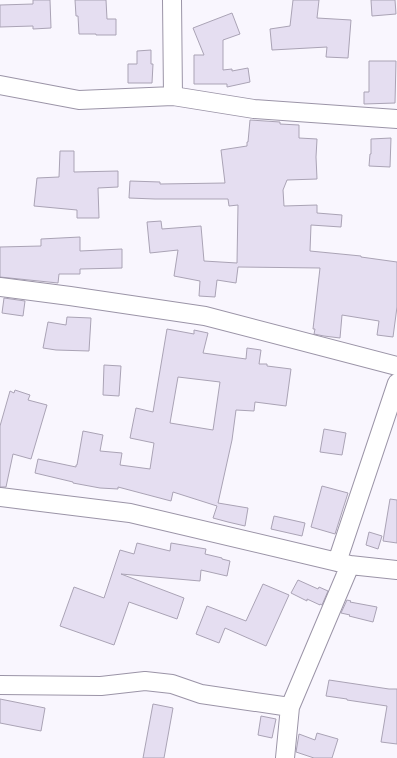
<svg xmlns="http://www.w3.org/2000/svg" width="397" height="758" font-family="'Crimson Pro',serif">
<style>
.building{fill:#e5def1;stroke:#aaa3b5;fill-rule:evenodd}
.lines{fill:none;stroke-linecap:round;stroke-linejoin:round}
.minor-casing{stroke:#9b94a7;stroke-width:20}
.minor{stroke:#fff;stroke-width:18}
</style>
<rect width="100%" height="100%" fill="#f9f6fe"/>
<path class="building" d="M33 0H50L51 28 33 29V26L0 27V5L33 4Z
M75 0H106L107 19H116V35H96V34H79L78 16H76Z
M293 0H319L317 18 351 20 348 58 326 57 327 47 272 50 270 29 290 26Z
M371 0H395L396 14 372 16Z
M232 13 240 34 223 40V70L232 69V71L248 68 250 82 227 87V84H194V55H204L193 28Z
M151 50V64H153L152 83H128V64H137V51Z
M369 61H396L395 103 364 104V92H369Z
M250 120 280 122V124L299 125V138L317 139 316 157 317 179 287 180 283 190 284 206 317 205V213L342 215 341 227 311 225 310 251 361 256V257L397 262V307L393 337 377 335 379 321 342 315 340 338 324 336 314 334 315 329H313L320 268 238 267 236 283 217 280 215 297 199 296 200 281 174 276 178 250 150 253 147 222 161 221 162 229 201 226 204 261 237 263 238 205 229 206 228 199H155L129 198 130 181 160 182V184L225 183 221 150 247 146V142H248Z
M391 138 390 167 369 166 370 154H371V139Z
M60 151H74V172L118 171V187L98 188 99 218H77V210L34 206 37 178 59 177Z
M80 237V251L122 249V268L80 269V274H59L58 283 0 277V247L41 246V239Z
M4 298 25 301 23 316 2 313Z
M67 317 91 318 89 351 56 350 43 348 48 322 66 325Z
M167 329 194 334V330L208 333 203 353 246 359 247 348 261 350 259 364H267V366L291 369 286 406 255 402 254 411 236 410 232 440 218 503 248 508 245 526 228 522 213 518 217 506 173 492 171 501 118 487V489L100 488 73 483V482L35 473 38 459 76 467V465H77L83 431 103 435 100 451 122 453 120 465 150 469 154 443 130 438 136 408 153 412ZM178 377 220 382 213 430 170 423Z
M104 365 121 366 119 396 103 395Z
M15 390 30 395 28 400 47 405 31 459 13 454 6 487H0V426L10 391 14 393Z
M324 429 346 433 342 455 320 452Z
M322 486 348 493 335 534 311 527Z
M390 499 397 500V543L383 541Z
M274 516 305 523 302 536 271 529Z
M369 532 382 536 378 549 366 545Z
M137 543 170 551 171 543 206 549 205 554 222 558V559L230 561 227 576 201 570 200 581 121 574 184 598 177 619 129 602 114 645 60 626 74 587 104 598 120 550 134 554Z
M298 580 318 589 319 587 328 591 322 605 320 604V605L307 599V601L291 593Z
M263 584 289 595 266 646 225 628 219 643 196 634 207 606 246 621Z
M347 600 351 601 350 602 377 607 373 622 349 616 350 615 341 613Z
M329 680 389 689H397V744L381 742 387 706 347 700V699L326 696Z
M0 699 45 708 41 731 0 723Z
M153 704 173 708 164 758H143Z
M261 716 276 719 272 738 258 735Z
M317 733 338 739 332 758H314L296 752 299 734 315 740Z"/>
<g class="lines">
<g class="minor-casing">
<path id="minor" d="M172 0 173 96
M0 85 79 100 173 96 254 109 397 119
M0 287 70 296 205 316 397 366
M0 497 130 513 350 565 397 570
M337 562 397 383
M0 685 101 686 145 681 172 684 201 694 290 707
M285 758 290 707 350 565"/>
</g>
<use href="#minor" class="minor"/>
</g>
</svg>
